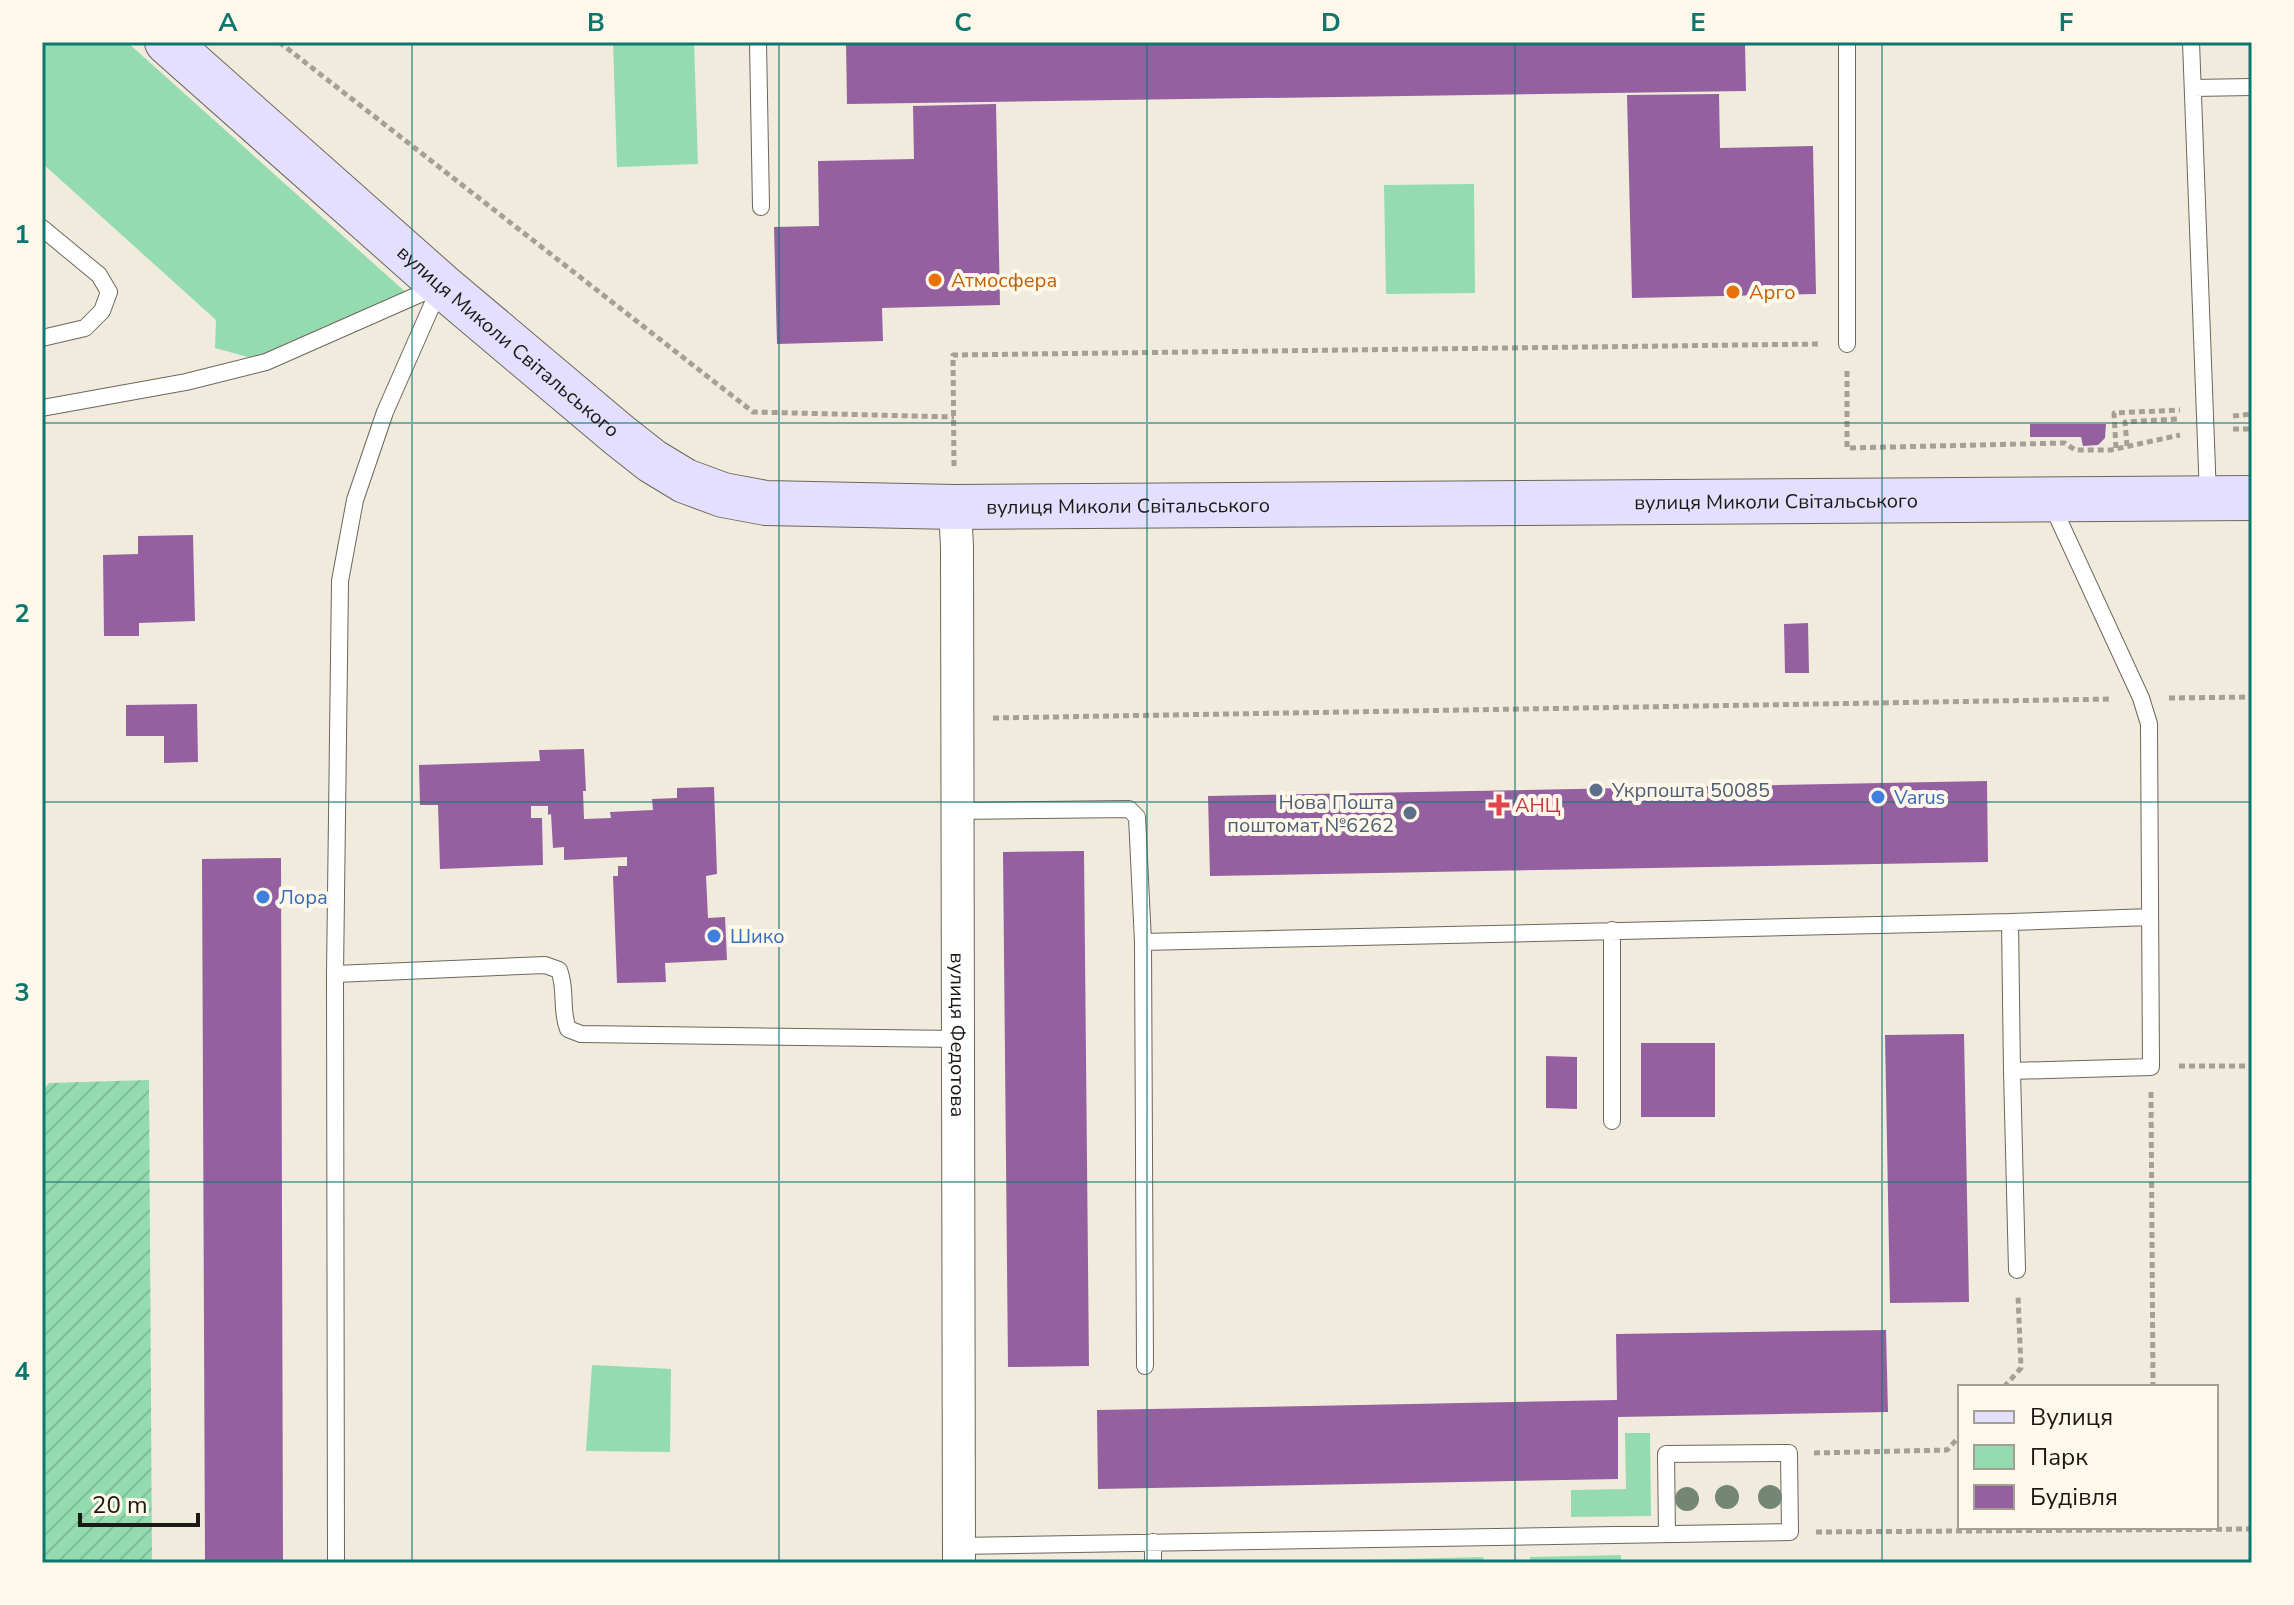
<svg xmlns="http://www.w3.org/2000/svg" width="2294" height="1605" font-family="'Nunito Sans',sans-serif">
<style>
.green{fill:#94dcb0}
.garden{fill:url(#garden-furrows)}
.building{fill:#9560a0}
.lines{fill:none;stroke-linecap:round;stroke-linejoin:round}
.service-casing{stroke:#6c675b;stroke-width:18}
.minor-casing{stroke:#6c675b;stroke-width:34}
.secondary-casing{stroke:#6c675b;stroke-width:46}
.path{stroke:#a4a095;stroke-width:5;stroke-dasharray:6 4;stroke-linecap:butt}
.service{stroke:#fff;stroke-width:16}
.minor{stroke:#fff;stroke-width:32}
.secondary{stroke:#e4dffe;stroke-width:44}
.tree{fill:#748674}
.grid{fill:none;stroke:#0f766e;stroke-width:2;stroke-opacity:0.55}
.food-dot{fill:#e8710a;stroke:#fef8ea;stroke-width:3}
.service-dot{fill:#5c6f8a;stroke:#fef8ea;stroke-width:3}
.shop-dot{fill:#3f7fe0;stroke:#fef8ea;stroke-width:3}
.health-dot{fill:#e0444e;stroke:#fef8ea;stroke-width:3}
.labels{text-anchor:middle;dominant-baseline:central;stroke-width:8;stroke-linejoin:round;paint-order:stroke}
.food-label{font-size:20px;fill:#c56008;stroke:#fef8ea;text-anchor:start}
.street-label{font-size:20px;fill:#1b1914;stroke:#fef8ea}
.service-label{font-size:20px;fill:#4e5e75;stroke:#fef8ea;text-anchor:start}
.shop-label{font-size:20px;fill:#366cbe;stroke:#fef8ea;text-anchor:start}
.health-label{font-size:20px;fill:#be3a42;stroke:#fef8ea;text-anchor:start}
.neatline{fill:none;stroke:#0f766e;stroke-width:3}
.grid-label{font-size:26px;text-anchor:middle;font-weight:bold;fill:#0f766e}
</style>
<defs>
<pattern id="garden-furrows" width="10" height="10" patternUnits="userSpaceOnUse" patternTransform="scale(2)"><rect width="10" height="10" fill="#94dcb0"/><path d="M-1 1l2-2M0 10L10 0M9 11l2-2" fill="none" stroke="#7fbc96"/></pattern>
</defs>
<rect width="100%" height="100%" fill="#f1ebdd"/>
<path class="green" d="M42 42H127L411 297 266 362 215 348 216 320 42 163Z
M613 42H694L698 164 617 167Z
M1474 184 1475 293 1386 294 1384 185Z
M592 1365 671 1369 670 1452 586 1451Z
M1625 1433H1650L1651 1516 1571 1517V1490L1626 1489Z
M1621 1555V1563H1530V1557Z
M1483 1557 1484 1563H1283V1562Z"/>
<path class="garden" d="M149 1080 152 1563H42V1091L49 1083Z"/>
<path class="building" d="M846 42H1745L1746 91 847 104Z
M1719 94 1720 148 1813 146 1816 294 1632 298 1627 95Z
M996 104 1000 305 882 308 883 341 777 344 774 227 819 226 818 161 914 159 913 106Z
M2030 424H2106L2105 438 2098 445 2083 446 2081 437H2030Z
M193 535 195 621 139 623V636H104L103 555 138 554V536Z
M1808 623 1809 673H1785L1784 624Z
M197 704 198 762 164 763V736H126V705Z
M584 749 586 791H583L584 819 611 818 610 812 653 810 652 799 677 798V788L714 787 717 874 706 876 708 918 725 917 727 960 665 963 666 982 617 983 613 876H618V866H627V857L564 860V847L553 848 551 814 548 815V806H531V818H542L543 865 440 869 438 805H420L419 765 540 761 539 750Z
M1987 781 1988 862 1210 876 1208 796Z
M1084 851 1089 1366 1008 1367 1003 852Z
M281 858 283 1563H205L202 859Z
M1964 1034 1969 1302 1890 1303 1885 1035Z
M1641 1043H1715V1117H1641Z
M1546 1056 1577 1057V1109L1546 1108Z
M1886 1330 1888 1412 1618 1417V1479L1098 1489 1097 1410 1617 1400 1616 1334Z"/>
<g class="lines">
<g class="service-casing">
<path id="service" d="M758 42 761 207
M1847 42V344
M2191 42 2208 496
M2193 88 2252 87
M42 228 99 275 109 292 102 311 85 328 42 338
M42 408 186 382 266 362 436 287
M956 811 1129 809 1137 817 1143 942 1145 1366
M1143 942 2010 922
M335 974 545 965 559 970C567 990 560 1008 568 1029L581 1034 957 1039
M2012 1071 2010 922 2150 917
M1612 1121V930
M2017 1270 2012 1071 2151 1067 2149 724 2141 698 2051 503
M1153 1542V1563
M959 1546 1790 1532 1789 1453 1666 1454 1667 1534
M336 1563 335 974 340 581 355 500 385 412 440 287"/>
</g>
<g class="minor-casing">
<g id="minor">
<path id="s1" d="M955 507 957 547 959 1563"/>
</g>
</g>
<g class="secondary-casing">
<g id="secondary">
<path id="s2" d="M167 42 441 285 619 435 652 461 685 481 723 495 766 503 955 507 2252 498"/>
</g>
</g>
<path class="path" d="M279 42 753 412 954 417
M1847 371V448L2065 443 2075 450H2111L2180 435
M2233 416 2252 414
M2233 429H2252
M2127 446 2125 422 2179 419
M2116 448 2114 413 2180 410
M954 466 953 355 1820 344
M2169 698 2252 697
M993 718 2111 699
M2179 1066H2252
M2151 1092 2153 1387
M2004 1387 2021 1368 2018 1295
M1814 1453 1947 1450 1960 1436
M1816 1532 2252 1529"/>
<use href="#service" class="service"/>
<use href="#minor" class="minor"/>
<use href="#secondary" class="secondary"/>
</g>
<g class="tree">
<circle cx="1727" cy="1497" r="12"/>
<circle cx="1770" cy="1497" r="12"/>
<circle cx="1687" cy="1499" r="12"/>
</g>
<path class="grid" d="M412 42V1563M779 42V1563M1147 42V1563M1515 42V1563M1882 42V1563M42 423H2252M42 802H2252M42 1182H2252"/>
<g class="food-dot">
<circle cx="935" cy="280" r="8"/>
<circle cx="1733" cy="292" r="8"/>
</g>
<g class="service-dot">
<circle cx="1596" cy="790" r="8"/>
<circle cx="1410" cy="813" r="8"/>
</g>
<g class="shop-dot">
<circle cx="1878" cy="797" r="8"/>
<circle cx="263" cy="897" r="8"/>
<circle cx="714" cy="936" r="8"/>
</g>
<path class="health-dot" d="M1495 793h8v8h8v8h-8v8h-8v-8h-8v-8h8z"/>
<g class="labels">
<g class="food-label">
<text x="951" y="280">Атмосфера</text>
<text x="1749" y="292">Арго</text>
</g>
<g class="street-label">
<text stroke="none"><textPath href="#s2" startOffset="454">вулиця Миколи Світальського</textPath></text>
<text stroke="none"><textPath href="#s2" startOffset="1774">вулиця Миколи Світальського</textPath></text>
<text stroke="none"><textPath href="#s2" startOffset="1126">вулиця Миколи Світальського</textPath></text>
<text stroke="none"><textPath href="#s1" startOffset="528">вулиця Федотова</textPath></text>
</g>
<g class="service-label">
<text x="1612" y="790">Укрпошта 50085</text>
<text x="1394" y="802" text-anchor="end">Нова Пошта<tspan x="1394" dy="23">поштомат №6262</tspan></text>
</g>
<g class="shop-label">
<text x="1894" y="797">Varus</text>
<text x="279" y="897">Лора</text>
<text x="730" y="936">Шико</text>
</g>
<g class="health-label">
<text x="1515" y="805">АНЦ</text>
</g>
</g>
<rect width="2294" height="1605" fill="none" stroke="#fef8ea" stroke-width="88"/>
<rect x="1958" y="1385" width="260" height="144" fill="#fef8ea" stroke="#a39f94" stroke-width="2"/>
<rect x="1974" y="1411" width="40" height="12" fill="#e4dffe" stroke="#a39f94" stroke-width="2"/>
<text x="2030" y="1425" font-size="24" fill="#1b1914">Вулиця</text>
<rect x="1974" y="1445" width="40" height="24" fill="#94dcb0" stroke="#a39f94" stroke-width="2"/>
<text x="2030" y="1465" font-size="24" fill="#1b1914">Парк</text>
<rect x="1974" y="1485" width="40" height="24" fill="#9560a0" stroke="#a39f94" stroke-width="2"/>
<text x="2030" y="1505" font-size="24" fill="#1b1914">Будівля</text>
<path d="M80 1513v12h118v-12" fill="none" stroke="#1b1914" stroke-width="4"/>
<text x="92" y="1513" font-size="24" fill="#1b1914" stroke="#fef8ea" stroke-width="6" paint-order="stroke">20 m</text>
<rect x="44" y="44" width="2206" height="1517" class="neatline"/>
<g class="grid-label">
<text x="228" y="31">A</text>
<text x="596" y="31">B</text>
<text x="963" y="31">C</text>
<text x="1331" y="31">D</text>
<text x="1698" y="31">E</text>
<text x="2066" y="31">F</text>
<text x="22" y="243">1</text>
<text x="22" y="622">2</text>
<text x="22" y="1001">3</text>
<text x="22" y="1380">4</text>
</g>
</svg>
